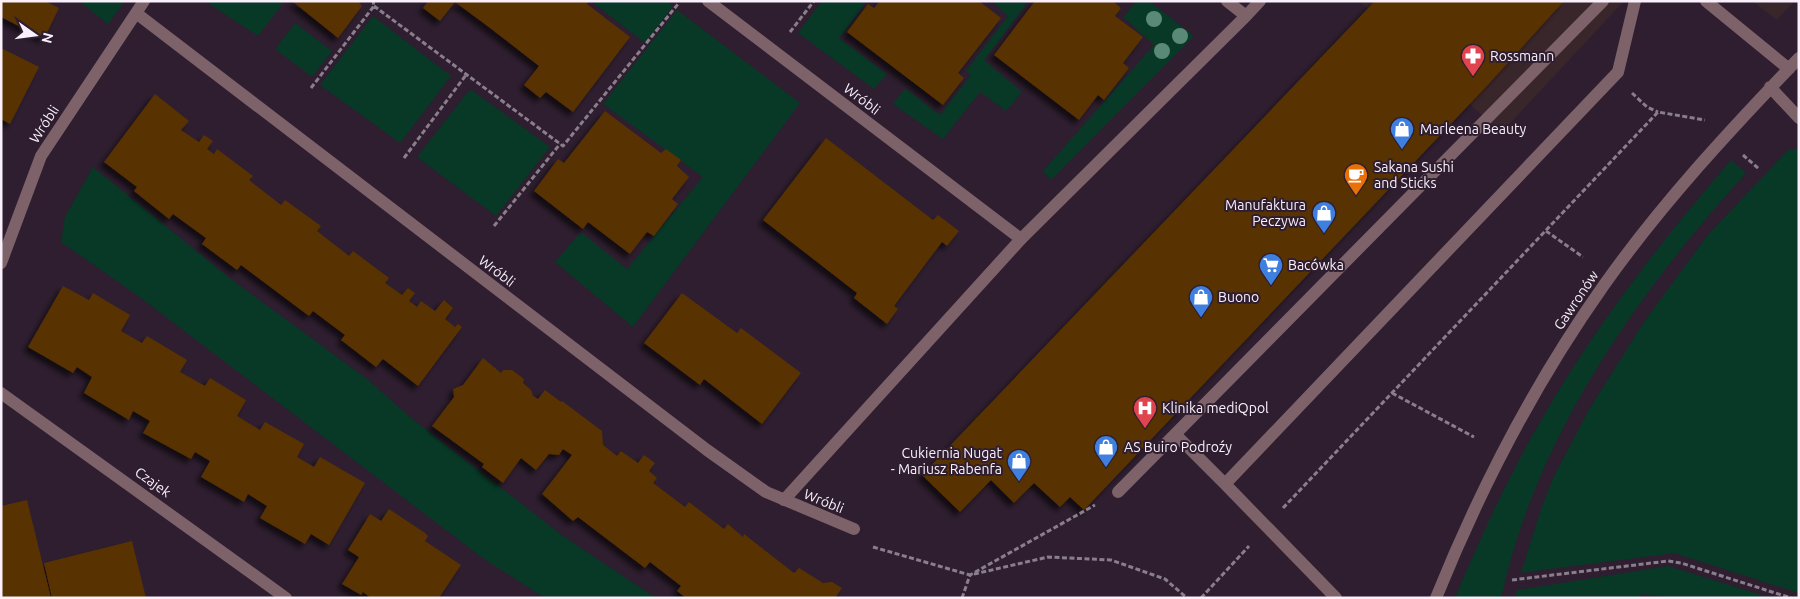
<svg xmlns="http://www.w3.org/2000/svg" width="1800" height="599" font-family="Ubuntu,sans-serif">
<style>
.commercial{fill:#39262b}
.green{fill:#073926}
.building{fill:#583200;filter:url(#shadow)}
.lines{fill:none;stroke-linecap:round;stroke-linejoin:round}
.path{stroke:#8b7e8c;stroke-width:3;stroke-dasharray:5 2.5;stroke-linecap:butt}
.service{stroke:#7d6269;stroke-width:12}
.minor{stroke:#7d6269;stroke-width:12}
.tree{fill:#5b8978}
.labels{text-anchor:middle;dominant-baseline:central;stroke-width:4;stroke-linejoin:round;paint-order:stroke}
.poi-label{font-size:14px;fill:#faf0fb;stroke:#2e1e2f;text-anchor:start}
.street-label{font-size:14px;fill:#faf0fb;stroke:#2e1e2f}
</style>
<defs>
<filter id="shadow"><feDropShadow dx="-4.5" dy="4.5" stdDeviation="2.5" flood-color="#0009"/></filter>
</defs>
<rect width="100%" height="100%" fill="#2e1e2f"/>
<path class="commercial" d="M1359 1H1624L1501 133Z
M1752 1H1794L1777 20Z"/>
<path class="green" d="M79 1H125L108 24Z
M205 1H281L283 3 258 36Z
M591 1H667L673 6 645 43Z
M822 1H867L839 38 887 74 874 89 798 33Z
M992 1H1024L1027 3 984 60 1022 92 1006 111 980 92 943 139 893 104 905 88 940 115 971 75 966 71 1008 16Z
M1137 1H1149L1194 36 1051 180 1043 171 1154 45 1123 17Z
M677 10 800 103 633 327 555 262 581 232 627 269 703 177 603 104Z
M373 16 451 76 400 143 320 85Z
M295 23 332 51 312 77 275 49Z
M470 89 550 147 496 216 417 157Z
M1789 149H1799V593L1674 553 1521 573 1541 509 1554 476 1590 408 1644 322 1707 236Z
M1731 160 1746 173C1636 295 1537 435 1501 598H1455C1481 536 1509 475 1543 417 1596 325 1662 240 1731 160Z
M93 167 231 279 367 379 411 418 563 536 656 598H545L484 559 141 298 61 242 65 217Z
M1668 566 1771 598H1669L1643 594 1637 598H1515L1517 590Z"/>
<path class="building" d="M1 1H45L59 8 44 39 1 17Z
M292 1H358L362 6 338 38Z
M428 1H589L587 4 630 37 573 112 546 92 540 98 524 85 539 66 490 28 455 2 440 21 423 8Z
M880 1H979L1001 18 958 73 964 78 943 105 847 32 868 4 874 8Z
M1035 1H1113L1121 8 1115 16 1143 37 1123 63 1129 68 1104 100 1098 95 1079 120 994 55Z
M1375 1H1564L1485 88 1084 510 1070 497 1060 507 1034 483 1014 503 991 480 960 512 922 475Z
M1 48 39 67 10 124 1 119Z
M155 94 189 121 181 130 199 142 204 135 213 141 207 149 214 154 217 149 253 176 249 180 281 205 285 200 321 226 317 231 349 256 353 251 389 278 385 283 402 295 408 288 415 293 409 301 417 307 421 301 435 311 444 300 453 308 445 319 455 327 458 324 462 327 418 386 383 359 376 367 341 340 345 335 313 311 309 316 241 265 237 270 202 244 206 238 173 214 169 219 134 191 137 187 104 162Z
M605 111 661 153 666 149 681 160 677 166 689 177 672 199 678 204 654 236 647 232 630 254 588 222 583 229 534 191 558 159 564 163Z
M826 138 933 220 938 215 959 231 947 246 942 242 894 306 898 309 887 324 854 298 857 293 763 220Z
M63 286 89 300 93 293 130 315 121 331 142 343 147 336 187 360 180 372 205 386 210 378 246 400 237 416 260 430 265 422 304 444 297 457 314 467 320 457 365 483 329 545 311 534 305 544 260 518 267 506 248 494 244 502 201 477 210 461 195 452 191 459 143 433 150 421 133 411 129 420 84 393 92 377 77 367 73 373 28 347Z
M682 293 737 333 741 328 801 373 762 424 704 379 700 385 644 343Z
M483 358 501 373 503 370H512L524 379 523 383 531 390 533 396 538 399 545 390 561 402 562 401 602 431 603 445 617 456 621 451 638 463 644 455 655 463 649 471 657 478 653 483 685 507 689 502 724 529 728 524 743 537 744 534 794 573 799 568 823 583 832 582 842 588 835 598H686L677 591 681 586 650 562 645 568 578 517 573 521 542 494 572 455 563 449 559 455 549 454 536 470 521 458 503 483 482 467 484 464 432 426 454 397 453 389 463 385Z
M27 500 51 598H1V506Z
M389 509 425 533 428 536 425 541 461 565 439 598H371L363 592 361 595 342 584 359 557 348 550 370 514 381 521Z
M132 541 146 598H52L44 563Z"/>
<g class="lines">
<path class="path" d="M374 6 563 146 678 4
M790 32 814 1
M311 88 374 6 373 1
M1632 93 1647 107 1658 112
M1743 155 1759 169
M404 158 466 75
M494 226 560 144
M1546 231 1583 257
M1392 393 1474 437
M1283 508 1658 112 1705 120
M873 547 970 575 1048 557 1111 560 1165 579 1187 598
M1512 580 1668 561 1681 563 1791 598
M962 598 970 575 1095 505
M1201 598 1249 546"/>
<path class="service" d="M1227 1 1246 16 1260 1
M1175 434 1225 484
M1118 492 1603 1
M784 500 1021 239 1246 16
M1336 598 1225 484 1618 72 1635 1"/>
<path class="minor" d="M708 1 1021 239
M1706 1 1789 69
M136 13 707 450 766 492 854 529
M1770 87 1799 118
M1 263 41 156 144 1
M1 393 286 598
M1436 598C1480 489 1536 381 1604 285 1662 203 1730 130 1799 58"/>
</g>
<g class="tree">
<circle cx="1154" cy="19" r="8"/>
<circle cx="1180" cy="36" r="8"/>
<circle cx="1162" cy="51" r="8"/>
</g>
<defs>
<g id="pharmacy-pin" transform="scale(1.25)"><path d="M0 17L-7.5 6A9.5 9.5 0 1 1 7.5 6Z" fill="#e0444e" stroke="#2e1e2f"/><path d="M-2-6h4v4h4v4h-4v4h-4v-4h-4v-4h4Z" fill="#fff"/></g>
<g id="shop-pin" transform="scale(1.25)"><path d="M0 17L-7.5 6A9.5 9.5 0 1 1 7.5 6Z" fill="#3f7fe0" stroke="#2e1e2f"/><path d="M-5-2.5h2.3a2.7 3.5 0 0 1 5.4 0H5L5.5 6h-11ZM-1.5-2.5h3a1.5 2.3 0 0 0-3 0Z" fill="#fff"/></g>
<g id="cafe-pin" transform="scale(1.25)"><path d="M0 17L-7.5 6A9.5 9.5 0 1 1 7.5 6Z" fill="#e8710a" stroke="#2e1e2f"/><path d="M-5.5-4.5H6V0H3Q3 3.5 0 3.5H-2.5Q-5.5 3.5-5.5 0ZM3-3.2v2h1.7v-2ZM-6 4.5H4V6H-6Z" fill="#fff"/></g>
<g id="supermarket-pin" transform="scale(1.25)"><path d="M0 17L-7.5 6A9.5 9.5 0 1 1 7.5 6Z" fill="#3f7fe0" stroke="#2e1e2f"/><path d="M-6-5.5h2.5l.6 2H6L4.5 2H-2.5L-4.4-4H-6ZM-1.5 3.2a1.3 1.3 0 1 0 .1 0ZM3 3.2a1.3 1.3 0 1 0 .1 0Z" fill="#fff"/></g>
<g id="hospital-pin" transform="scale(1.25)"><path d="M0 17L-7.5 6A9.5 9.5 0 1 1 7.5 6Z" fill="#e0444e" stroke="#2e1e2f"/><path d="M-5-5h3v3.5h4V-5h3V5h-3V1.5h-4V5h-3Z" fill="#fff"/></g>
</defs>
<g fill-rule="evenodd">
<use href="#pharmacy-pin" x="1473" y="56"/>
<use href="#shop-pin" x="1402" y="129"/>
<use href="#cafe-pin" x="1356" y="175"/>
<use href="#shop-pin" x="1324" y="213"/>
<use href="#supermarket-pin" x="1271" y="265"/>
<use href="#shop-pin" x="1201" y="297"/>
<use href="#hospital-pin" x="1145" y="408"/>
<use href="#shop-pin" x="1106" y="447"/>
<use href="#shop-pin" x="1019" y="461"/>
</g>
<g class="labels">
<g class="poi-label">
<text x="1490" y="56">Rossmann</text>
<text x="1420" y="129">Marleena Beauty</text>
<text x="1374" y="167">Sakana Sushi<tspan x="1374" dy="16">and Sticks</tspan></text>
<text x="1306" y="205" text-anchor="end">Manufaktura<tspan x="1306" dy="16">Peczywa</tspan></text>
<text x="1288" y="265">Bacówka</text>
<text x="1218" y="297">Buono</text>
<text x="1162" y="408">Klinika mediQpol</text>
<text x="1124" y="447">AS Buiro Podroźy</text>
<text x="1002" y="453" text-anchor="end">Cukiernia Nugat<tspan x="1002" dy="16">- Mariusz Rabenfa</tspan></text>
</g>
<g class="street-label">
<text transform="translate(862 99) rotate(37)">Wróbli</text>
<text transform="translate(44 124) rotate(-57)">Wróbli</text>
<text transform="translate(497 271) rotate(37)">Wróbli</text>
<text transform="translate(1576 300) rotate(-56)">Gawronów</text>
<text transform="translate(153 482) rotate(36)">Czajek</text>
<text transform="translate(824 501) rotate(22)">Wróbli</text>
</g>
</g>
<rect width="1800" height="599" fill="none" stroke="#faf0fb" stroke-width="5"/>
<g transform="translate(35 35) rotate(104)" stroke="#2e1e2f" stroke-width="4" paint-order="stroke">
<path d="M0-4L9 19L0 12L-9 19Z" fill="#faf0fb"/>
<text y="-8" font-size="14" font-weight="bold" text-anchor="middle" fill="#faf0fb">N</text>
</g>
</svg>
